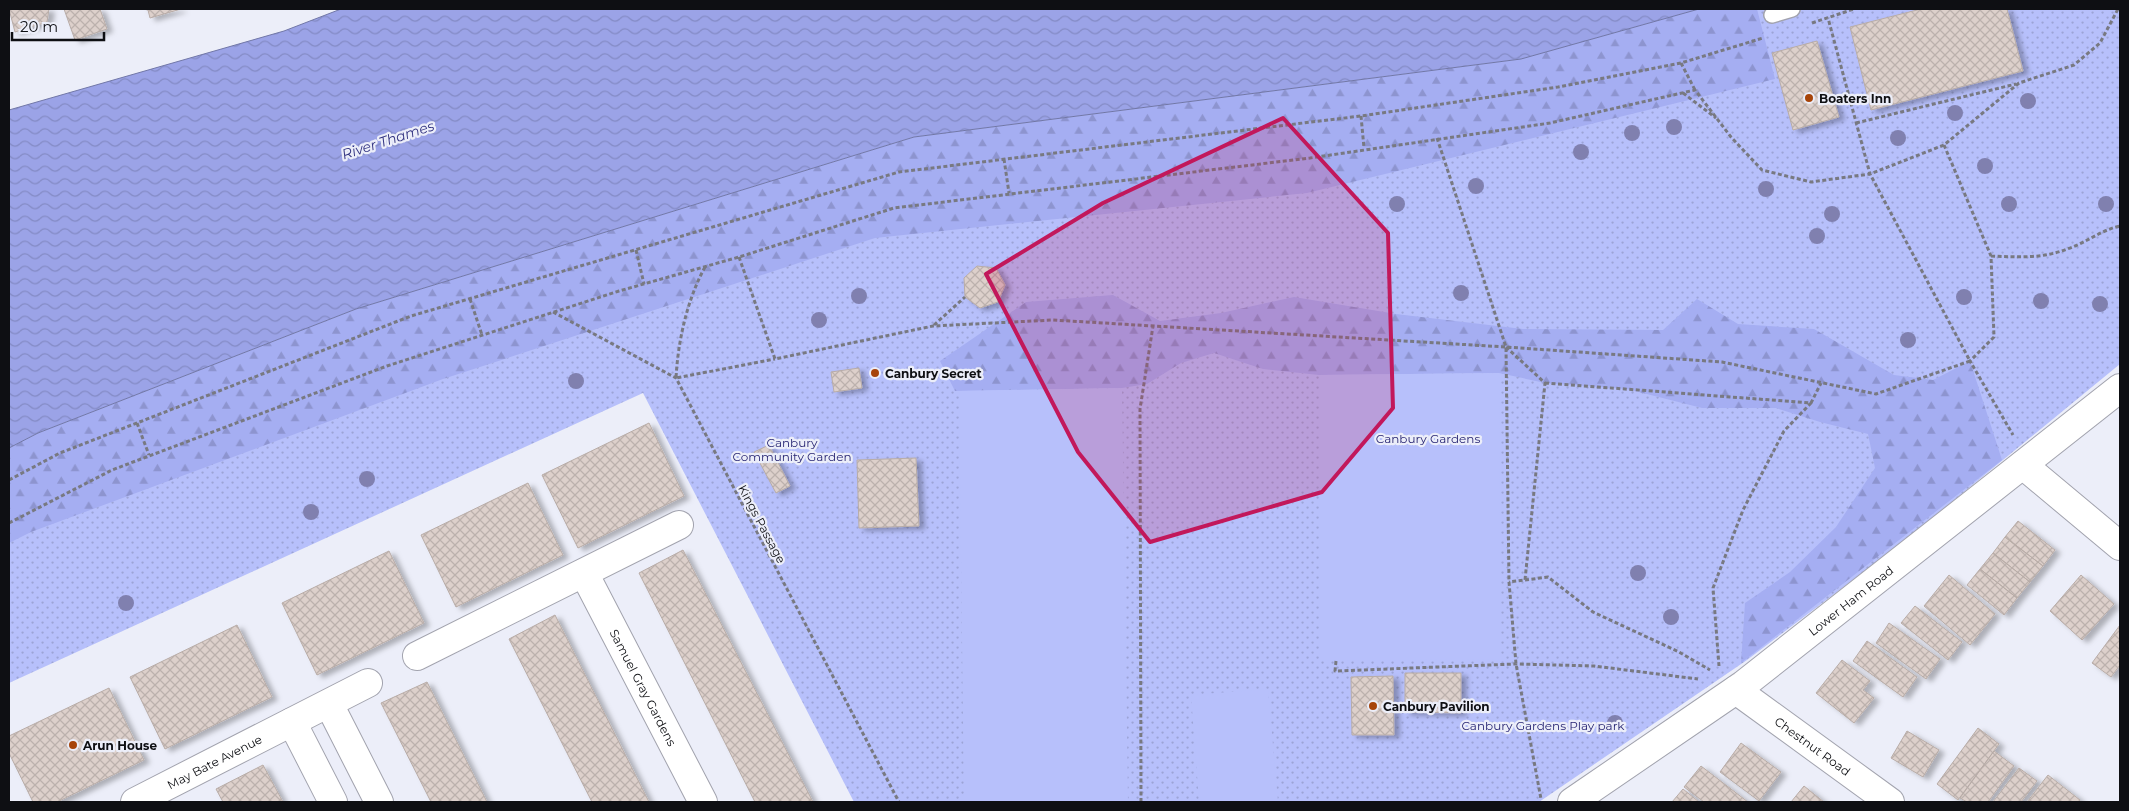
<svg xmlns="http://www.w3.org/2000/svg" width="2129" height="811" font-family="Montserrat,sans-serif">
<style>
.green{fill:url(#green-dots)}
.forest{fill:url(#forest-firs)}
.pitch{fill:#b7c0fb}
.water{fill:url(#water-waves);stroke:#7177a7}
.building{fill:url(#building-cross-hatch);stroke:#b8aca7;filter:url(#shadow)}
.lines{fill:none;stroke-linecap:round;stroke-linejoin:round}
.lane-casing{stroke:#a2a3ae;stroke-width:18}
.street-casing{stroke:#a2a3ae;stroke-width:30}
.path{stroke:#787981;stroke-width:3;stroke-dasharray:4 2.5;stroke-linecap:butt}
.lane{stroke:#fff;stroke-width:15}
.street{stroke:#fff;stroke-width:28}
.tree{fill:#8080af}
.marked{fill:#c2185b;fill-opacity:0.2;stroke:#c2185b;stroke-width:4;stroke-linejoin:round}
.poi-dot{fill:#a74409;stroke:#eceef9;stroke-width:2}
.labels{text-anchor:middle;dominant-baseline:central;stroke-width:4.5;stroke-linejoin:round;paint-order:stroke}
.poi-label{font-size:12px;font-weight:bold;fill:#0e0f13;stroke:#eceef9;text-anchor:start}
.park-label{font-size:12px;fill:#282673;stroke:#eceef9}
.street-label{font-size:12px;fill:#0e0f13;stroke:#eceef9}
.water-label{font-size:14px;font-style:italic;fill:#333482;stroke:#eceef9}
</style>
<defs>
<pattern id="green-dots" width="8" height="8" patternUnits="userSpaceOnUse" patternTransform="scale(1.25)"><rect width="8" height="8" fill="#b7c0fb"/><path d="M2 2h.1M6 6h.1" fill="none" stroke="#9ca4d6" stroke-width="1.8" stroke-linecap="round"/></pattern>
<pattern id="forest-firs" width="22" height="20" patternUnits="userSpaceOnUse" patternTransform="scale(1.25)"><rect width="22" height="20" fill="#a5aef2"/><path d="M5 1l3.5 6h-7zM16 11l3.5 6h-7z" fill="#8d94cf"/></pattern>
<pattern id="water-waves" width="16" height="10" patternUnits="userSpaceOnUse" patternTransform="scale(1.25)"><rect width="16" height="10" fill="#9ba3e7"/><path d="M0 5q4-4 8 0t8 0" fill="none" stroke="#848bc5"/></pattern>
<pattern id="building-cross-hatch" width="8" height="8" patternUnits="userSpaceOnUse" patternTransform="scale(1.25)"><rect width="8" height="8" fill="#ddd0cb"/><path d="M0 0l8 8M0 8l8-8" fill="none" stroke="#bcb1ad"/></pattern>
<filter id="shadow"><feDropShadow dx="5.5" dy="3" stdDeviation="2.5" flood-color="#0004"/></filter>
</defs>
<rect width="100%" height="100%" fill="#eceef9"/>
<path class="green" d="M1699 9H2120V364L1903 542 1747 660 1539 802H854L643 393 9 683V448L1521 59Z"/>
<path class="forest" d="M1699 9H1757L1775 79 1307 193 875 238 443 379 31 532 9 543V448L38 433 356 309 914 137 1521 59Z
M1113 295 1160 321 1221 313 1294 297 1396 314 1523 329 1663 330 1697 299 1738 324 1814 329 1894 375 1933 380 1970 361 2002 460 1741 663 1745 603 1790 572 1836 527 1875 468 1868 434 1820 422 1776 408H1702L1627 389 1545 383 1499 373 1319 375 1263 369 1214 353 1181 363 1147 384 1122 388 955 391 940 361 1026 302Z"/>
<path class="pitch" d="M1499 373 1501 659 1320 661 1319 375Z
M1122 388 1128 802H964L959 391Z
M1268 689 1278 802H1199L1191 695Z"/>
<path class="water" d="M341 9H1699L1521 59 914 137 356 309 38 433 9 448V110L284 31Z"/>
<path class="building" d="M9 9H49L47 22 15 32Z
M64 9H100L107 29 75 40Z
M143 9H181L150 18 148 10Z
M1921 9H2007L2023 71 1871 110 1850 27Z
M1817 41 1839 117 1793 130 1772 53Z
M977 266 996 268 1005 285 998 302 980 308 965 297 964 278Z
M859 368 862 388 834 392 831 372Z
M649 423 684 496 578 548 542 475Z
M769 445 790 486 776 493 754 452Z
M916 458 919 526 859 528 857 460Z
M528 483 563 555 456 607 421 535Z
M2018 521 2055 550 2043 566 2005 537Z
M2005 537 2043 566 2030 582 1993 553Z
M683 550 813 802H755L639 573Z
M389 551 424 623 317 675 282 603Z
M1993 553 2030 582 2017 598 1980 569Z
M1980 569 2017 598 2004 615 1967 585Z
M1949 575 1995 614 1970 645 1924 606Z
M2081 575 2114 604 2082 640 2050 611Z
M1915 606 1962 642 1948 660 1901 623Z
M555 615 649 802H592L509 639Z
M1889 623 1940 659 1926 679 1876 643Z
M237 625 272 697 165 749 130 677Z
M2120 625V665L2111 677 2092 663Z
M1867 641 1917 677 1903 697 1853 661Z
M1842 660 1870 681 1863 690 1874 698 1854 723 1816 693Z
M1405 673H1461V713L1405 712Z
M1393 676 1394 735H1352L1351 677Z
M427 682 487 802H431L381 703Z
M109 688 144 760 57 802H33L9 753V736Z
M1978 728 1999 744 1958 800 1937 784Z
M1907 731 1939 750 1923 777 1891 758Z
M1741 743 1781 772 1759 801 1720 772Z
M1994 751 2014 766 1988 802H1967L1960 798Z
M263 765 283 802H223L216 789Z
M1701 766 1748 802H1704L1684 787Z
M2019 768 2037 781 2021 802H1993Z
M2048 775 2080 800 2078 802H2027Z
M1804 786 1824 802H1791Z
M1683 789 1699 802H1672Z"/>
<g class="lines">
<g class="lane-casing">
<path id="lane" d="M1772 15 1792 9"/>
</g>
<g class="street-casing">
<g id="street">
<path d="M2023 465 2120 546"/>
<path id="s1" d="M584 573 703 802"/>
<path d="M417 656 679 525"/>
<path id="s2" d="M1736 690 1890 802"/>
<path d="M329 704 379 802"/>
<path d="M292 722 333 802"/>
<path id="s3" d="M135 802 368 683"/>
<path id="s4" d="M1572 802 1743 685 2120 388"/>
</g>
</g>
<path class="path" d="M1812 23 1854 9
M1681 63 1695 90
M1683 93 1716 118
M1361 116 1364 148
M1856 123 2016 84
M1437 138 1506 347 1509 582 1516 664 1541 799
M1944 145 1991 256 1994 337 1970 361 2013 435
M1004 159 1009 193
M636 250 644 284
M1991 256C2018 257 2042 259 2067 249 2086 243 2101 230 2120 226
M739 257 775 359 933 326 1053 320 1506 347 1722 362 1876 394 1970 361 1870 174 1828 18
M705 267C687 300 678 341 676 378L775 359
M470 299 482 335
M553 312 676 378 899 802
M934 325 965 297
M1506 347 1545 383 1525 580 1509 582
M1545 383 1811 403 1821 383
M137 423 149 455
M9 480 60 453 411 316 899 172 1361 116 1558 87 1681 63 1763 38
M9 523 112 470 387 366 619 291 739 257 894 208 1310 158 1550 123 1695 90 1731 137 1762 170 1811 182 1870 174 1944 145 2019 83 2074 65 2100 43 2118 9
M1525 580 1548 577 1593 612 1679 652 1710 670
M1336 661 1335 671 1516 664 1594 666 1698 679
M1719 666 1713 588 1743 510 1784 431 1811 403
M1141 802 1140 409 1153 326"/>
<use href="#lane" class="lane"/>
<use href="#street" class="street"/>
</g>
<g class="tree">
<circle cx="2028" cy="101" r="8"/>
<circle cx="1955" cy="113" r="8"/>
<circle cx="1674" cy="127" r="8"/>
<circle cx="1632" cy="133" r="8"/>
<circle cx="1898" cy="138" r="8"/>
<circle cx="1581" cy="152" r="8"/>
<circle cx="1985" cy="166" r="8"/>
<circle cx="1476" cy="186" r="8"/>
<circle cx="1766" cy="189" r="8"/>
<circle cx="1397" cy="204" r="8"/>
<circle cx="2009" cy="204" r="8"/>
<circle cx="2106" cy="204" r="8"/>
<circle cx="1832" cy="214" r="8"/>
<circle cx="1817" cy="236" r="8"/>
<circle cx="1461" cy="293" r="8"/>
<circle cx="859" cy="296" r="8"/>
<circle cx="1964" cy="297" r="8"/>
<circle cx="2041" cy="301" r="8"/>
<circle cx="2100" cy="304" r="8"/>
<circle cx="819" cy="320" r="8"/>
<circle cx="1908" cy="340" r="8"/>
<circle cx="576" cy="381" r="8"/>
<circle cx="367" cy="479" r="8"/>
<circle cx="311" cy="512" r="8"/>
<circle cx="1638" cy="573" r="8"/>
<circle cx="126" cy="603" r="8"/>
<circle cx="1671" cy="617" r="8"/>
<circle cx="1615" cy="723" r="8"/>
</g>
<path class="marked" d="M1283 118 1388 233 1393 408 1322 492 1150 542 1078 452 986 274 1103 203Z"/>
<g class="poi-dot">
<circle cx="1809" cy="98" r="5"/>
<circle cx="875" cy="373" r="5"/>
<circle cx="1373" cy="706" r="5"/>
<circle cx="73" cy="745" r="5"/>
</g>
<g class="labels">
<g class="poi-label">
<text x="1819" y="98">Boaters Inn</text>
<text x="885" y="373">Canbury Secret</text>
<text x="1383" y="706">Canbury Pavilion</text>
<text x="83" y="745">Arun House</text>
</g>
<g class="park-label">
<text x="1428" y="438">Canbury Gardens</text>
<text x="792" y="442">Canbury<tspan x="792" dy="14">Community Garden</tspan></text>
<text x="1543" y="725">Canbury Gardens Play park</text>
</g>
<g class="street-label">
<text transform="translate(762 524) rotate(62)">Kings Passage</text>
<text stroke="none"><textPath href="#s4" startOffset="344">Lower Ham Road</textPath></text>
<text stroke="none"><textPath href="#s1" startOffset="129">Samuel Gray Gardens</textPath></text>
<text stroke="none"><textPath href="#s2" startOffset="95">Chestnut Road</textPath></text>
<text stroke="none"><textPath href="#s3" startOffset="89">May Bate Avenue</textPath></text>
</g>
<g class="water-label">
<text transform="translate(388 140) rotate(-18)">River Thames</text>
</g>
</g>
<rect width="2129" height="811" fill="none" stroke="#0e0f13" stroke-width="20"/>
<path d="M12 32v8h92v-8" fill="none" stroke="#0e0f13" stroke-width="2.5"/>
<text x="20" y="32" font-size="15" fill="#0e0f13" stroke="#eceef9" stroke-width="4" paint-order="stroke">20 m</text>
</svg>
